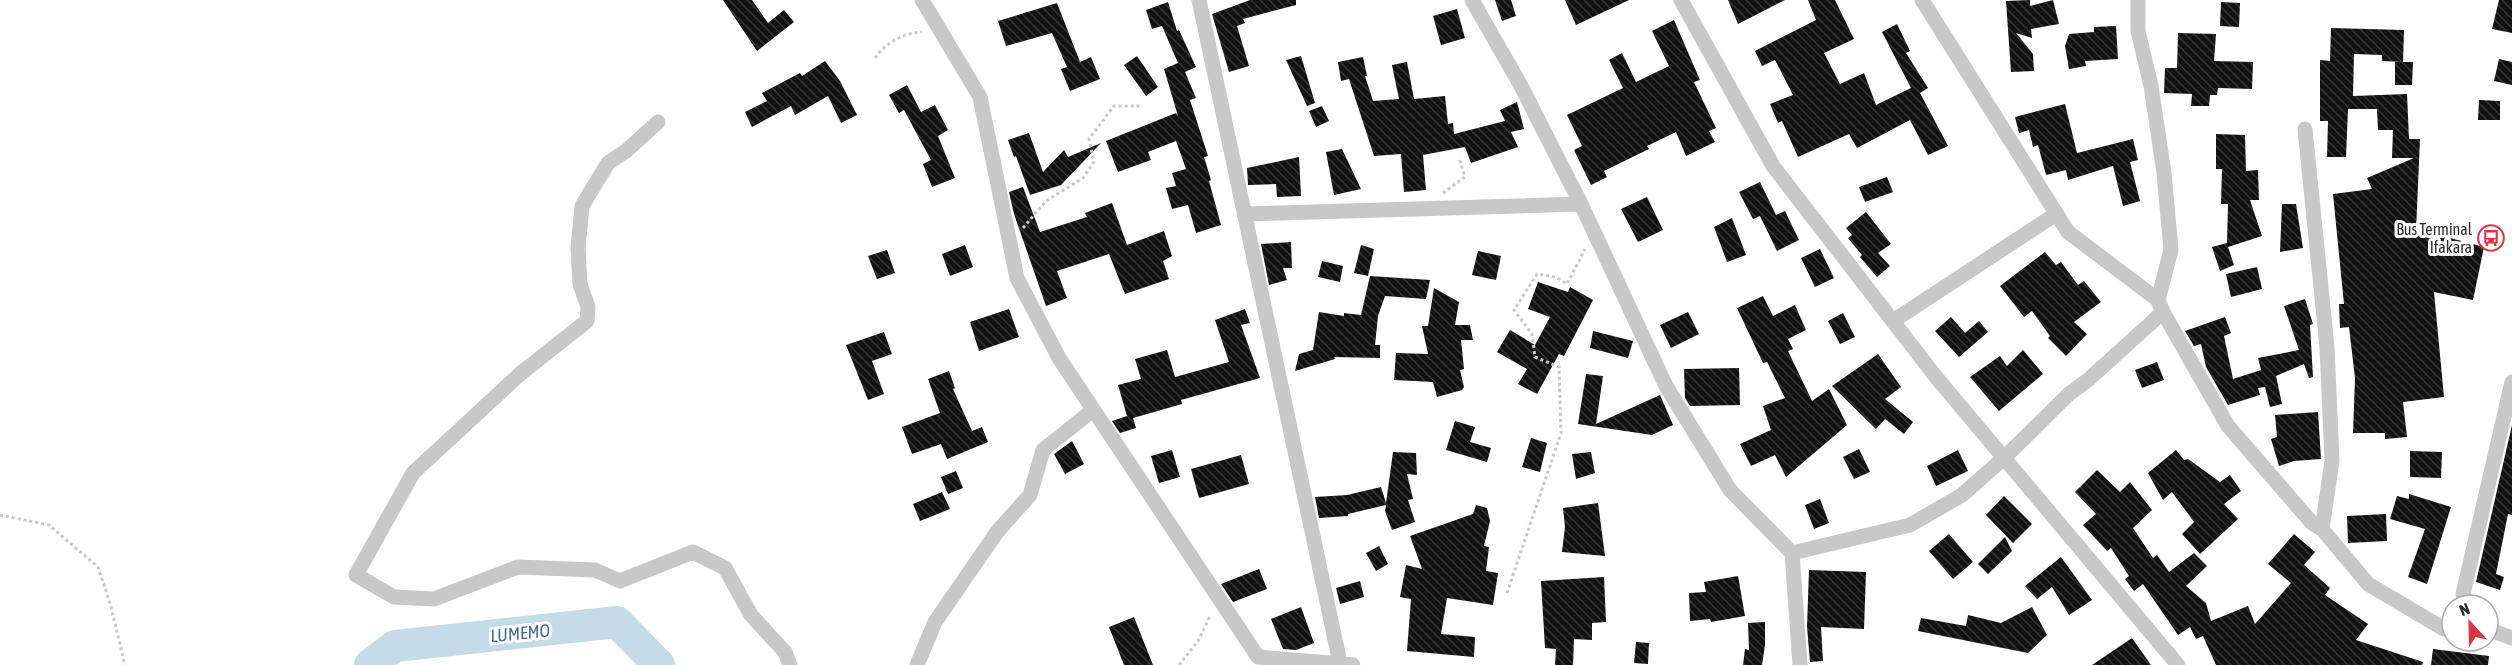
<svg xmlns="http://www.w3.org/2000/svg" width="2512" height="665" font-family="'Asap Condensed',sans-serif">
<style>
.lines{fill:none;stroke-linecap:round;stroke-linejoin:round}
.river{stroke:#c6dbe8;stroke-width:32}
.building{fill:url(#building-back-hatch)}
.path{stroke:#c8c8c8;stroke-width:3;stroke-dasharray:3 3;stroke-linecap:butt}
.street{stroke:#c8c8c8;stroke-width:15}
.labels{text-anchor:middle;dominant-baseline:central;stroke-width:6;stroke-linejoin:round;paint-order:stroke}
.poi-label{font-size:16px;fill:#2b2b2b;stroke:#fff;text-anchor:end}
.water-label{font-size:18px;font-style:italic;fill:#406d87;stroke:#fff}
</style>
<defs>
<pattern id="building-back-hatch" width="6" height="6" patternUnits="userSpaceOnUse" patternTransform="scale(1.5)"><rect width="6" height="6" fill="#121212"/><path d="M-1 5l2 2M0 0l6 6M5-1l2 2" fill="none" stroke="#353535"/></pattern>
</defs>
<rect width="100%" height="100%" fill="#fff"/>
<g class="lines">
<path class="river" d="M370 665 395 646 617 622 659 665"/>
</g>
<path class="building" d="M723 0H752L768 23 784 10 794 22 757 51Z
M1250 0H1296V5L1243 19 1245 23 1237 26 1249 66 1229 72 1212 14Z
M1495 0H1511L1516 16 1502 21Z
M1565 0H1629L1576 25Z
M1728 0H1785L1738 24Z
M1808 0H1835L1854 39 1824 53 1840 84 1864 73 1876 105 1911 88 1882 32 1897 24 1910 51 1906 53 1928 88 1920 93 1948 146 1928 155 1910 120 1857 148 1849 134 1798 157 1782 121 1778 123 1770 104 1793 95 1775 60 1762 66 1755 51 1816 20Z
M2030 0V6L2053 0 2059 24 2031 29 2032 38 2016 33 2033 54 2034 71 2011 72 2006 1Z
M2499 0H2512V33L2492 29Z
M1168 2 1177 31 1179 30 1196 67 1185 72 1196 98 1190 100 1208 156 1204 157 1211 180 1209 181 1221 225 1196 233 1188 205 1172 209 1166 188 1176 186 1172 173 1186 169 1176 141 1148 152 1151 160 1118 172 1106 141 1176 113 1178 116 1164 69 1178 63 1162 26 1152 29 1146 10Z
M2221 2 2240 3 2239 27 2220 26Z
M1057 3 1080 62 1091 57 1100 79 1070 91 1061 69 1067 67 1052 33 1006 46 998 21Z
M1457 9 1465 38 1441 45 1433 16Z
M1674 20 1700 80 1694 82 1716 128 1709 131 1715 142 1686 156 1676 132 1647 146 1649 149 1604 171 1607 177 1591 185 1574 150 1582 146 1567 115 1623 88 1609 60 1622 53 1636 82 1669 66 1652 31Z
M2116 26 2118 59 2085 61 2086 66 2069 69 2065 46 2069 34 2094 32V27Z
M2331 28 2404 30 2403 62 2382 61V55L2354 54 2353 96 2407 94 2409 139H2420L2416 231 2435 229V234L2484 247 2473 300 2434 292 2444 397 2403 402 2407 437 2385 439V433H2353L2355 378 2349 327 2340 328 2339 304H2344L2333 194 2372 189 2367 178 2414 158H2392L2393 130H2378L2377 109H2348L2346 157H2327L2328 121H2320V60L2330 61Z
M2178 33 2216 34 2214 61 2253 62 2252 89 2218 88 2217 95H2210L2209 106H2191L2192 94 2164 93 2165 68H2177Z
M1137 56 1158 87 1146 96 1124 65Z
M1301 56 1315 103 1307 106 1286 60Z
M1363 57 1367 76H1365L1373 101 1399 99 1392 65 1407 62 1414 99 1445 96 1448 124 1453 123 1454 134 1505 121 1500 110 1517 102 1524 129 1511 132 1518 147 1471 163 1465 147 1423 155 1426 190 1404 192 1401 154 1374 156 1349 79 1341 81 1338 62Z
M2499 59 2512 62V85L2494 81Z
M825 61 840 81 857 115 841 123 828 96 795 115 791 106 752 127 745 112 767 101 762 93 800 73 802 76Z
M2395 62H2413L2412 85H2395Z
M907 85 921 112 935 105 948 130 938 136 955 178 932 187 923 164 931 160 904 110 899 113 889 95Z
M2479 100 2500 101V120H2478Z
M2065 104 2077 153 2133 139 2138 160 2130 162 2140 201 2123 206 2113 166 2068 180 2066 170 2046 175 2038 145 2033 147 2029 130 2019 133 2015 117Z
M1322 106 1329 121 1316 127 1309 111Z
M1029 133 1043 172 1064 150 1068 157 1101 143 1061 185 1030 195 1016 156 1014 157 1008 140Z
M2216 134 2245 135 2246 171 2258 170 2259 200H2250L2262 236 2228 247 2234 265 2220 271 2212 247 2227 243 2228 204H2221L2222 169H2216Z
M1342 149 1361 189 1334 195 1326 152Z
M1299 157 1301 196 1277 197 1276 184 1248 185 1247 168Z
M1887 177 1893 192 1865 202 1859 187Z
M1760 182 1776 215 1785 211 1799 240 1777 251 1760 216 1753 219 1739 192Z
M1023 187 1040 232 1087 217 1085 213 1112 203 1127 245 1164 231 1172 256 1163 261 1169 279 1125 294 1109 254 1057 271 1067 298 1046 306 1014 214 1009 192Z
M1647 197 1663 230 1638 242 1621 209Z
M2282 204H2296L2303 248 2280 252Z
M1866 212 1891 244 1878 253 1890 266 1877 277 1860 257 1862 255 1848 238 1852 235 1846 228Z
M1732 218 1746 255 1727 262 1714 227Z
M1291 242 1292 268H1283L1287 280 1269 285 1261 244Z
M965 245 973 267 950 276 942 254Z
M1361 245 1374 249 1368 276 1354 273Z
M1820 249 1834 278 1815 287 1801 258Z
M887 250 895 273 877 279 868 256Z
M1478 251 1501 256 1496 280 1472 275Z
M2045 252 2056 265 2061 262 2078 285 2084 281 2101 302 2074 322 2087 334 2066 356 2048 338 2050 336 2032 311 2024 317 2000 286Z
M1322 261 1343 266 1340 282 1318 277Z
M2257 267 2262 289 2231 297 2226 274Z
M1370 276 1430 280 1426 299 1385 296 1378 316 1375 345H1380V358L1334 357 1335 359 1295 371 1299 354 1313 350 1319 312 1344 316V313L1361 315Z
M1538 282 1568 292 1570 287 1593 300 1564 356 1559 354 1537 394 1518 384 1527 369 1497 352 1510 330 1535 345 1550 317 1528 309Z
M1434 288 1459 302 1455 325H1470L1473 340H1461L1464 369 1460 370 1464 387 1462 390 1437 397 1433 382 1394 380 1396 353 1428 354 1422 326H1428Z
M1763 296 1773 316 1795 305 1806 330 1788 339 1793 349 1788 351 1812 401 1829 389 1847 425 1786 477 1775 455 1751 466 1740 444 1771 430 1763 406 1785 398 1767 362 1763 363 1737 308Z
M2305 299 2313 324 2310 325 2313 377 2309 378 2304 364 2276 376 2282 404 2270 407 2265 387 2258 388 2260 395 2228 405 2206 367 2201 344 2194 346 2185 331 2225 317 2231 333 2224 336 2233 379 2261 370 2258 358 2299 350 2284 306Z
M1009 309 1019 337 979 351 970 322Z
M1245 309 1250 323 1241 325 1260 378 1181 400 1182 404 1133 418 1136 428 1120 433 1112 421 1127 416 1118 385 1141 379 1135 359 1167 350 1175 377 1229 362 1215 320Z
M1688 312 1699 334 1671 348 1660 325Z
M1843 313 1855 337 1840 344 1828 321Z
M1951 317 1965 333 1979 321 1988 332 1959 357 1935 331Z
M1593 331 1633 341 1628 358 1590 348Z
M884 332 892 354 872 361 884 394 868 400 846 345Z
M2023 350 2043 374 1999 411 1970 377 2000 356 2007 366Z
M1878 354 1901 387 1885 399 1913 422 1904 434 1885 419 1876 429 1832 386Z
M2157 362 2164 380 2142 388 2135 370Z
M1739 368 1740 405 1690 406 1685 398 1684 369Z
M949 371 955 388 953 389 972 431 982 427 988 442 947 459 941 444 912 454 902 427 940 413 928 379Z
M1586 374 1603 376 1596 424 1660 395 1673 425 1652 435 1578 424Z
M2318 412 2321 459 2294 461 2279 466 2271 439 2277 437 2275 415Z
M1455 421 1475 427 1470 442 1491 448 1487 462 1446 450Z
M2512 425V515L2508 514 2496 574 2504 577 2500 590 2476 582Z
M1531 438 1547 443 1540 472 1522 467Z
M1072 441 1084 464 1065 474 1054 454Z
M1859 449 1870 472 1854 479 1843 457Z
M1172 450 1180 477 1159 483 1151 456Z
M1958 450 1968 471 1936 486 1927 466Z
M2176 450 2184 460 2188 459 2220 482 2230 475 2241 491 2224 504 2238 519 2200 554 2182 534 2194 522 2172 492 2163 500 2148 473Z
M2410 451 2442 452 2441 478 2410 477Z
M1393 452 1416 453 1417 475 1407 474 1413 499 1408 500 1415 522 1392 530 1385 511 1386 505 1348 514V516L1319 518 1315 497 1347 495 1381 487 1386 503Z
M1591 452 1595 473 1576 479 1572 454Z
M1241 455 1249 484 1199 498 1191 469Z
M2097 470 2120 492 2130 482 2152 510 2133 528 2153 558 2157 555 2169 572 2194 553 2207 566 2186 586 2206 603 2211 621 2248 606 2255 624 2291 583 2268 564 2294 534 2315 552 2304 565 2330 588 2325 595 2368 624 2356 640 2423 662 2422 665H2216L2203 636 2196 639 2190 627 2178 635 2143 584 2134 591 2125 579 2129 576 2111 548 2107 551 2083 525 2096 514 2075 492Z
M956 471 963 488 948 494 941 477Z
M942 492 950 509 920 521 913 504Z
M2409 494 2451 507 2427 584 2408 577 2425 529 2390 519 2397 496 2409 499Z
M2004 496 2032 524 2013 543 1986 515Z
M1820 499 1829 523 1814 529 1805 505Z
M1598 503 1605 556 1562 552 1565 527 1563 508Z
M1476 505 1487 508 1490 521 1484 546 1489 547 1486 571 1498 573 1493 605 1447 598 1441 634 1475 637 1474 657 1407 651 1411 599 1400 597 1406 565 1422 569 1410 536 1473 514Z
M2386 514 2387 541 2348 543 2347 516Z
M1949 534 1973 562 1953 579 1929 551Z
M2005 537 2012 551 1988 574 1978 564Z
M1379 546 1388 564 1376 571 1366 553Z
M2061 557 2092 600 2069 615 2052 587 2037 599 2025 586Z
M1259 569 1267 589 1233 602 1221 584Z
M1809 570 1866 572 1864 629 1821 627 1823 661 1810 662 1807 627Z
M1738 576 1745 616 1711 622 1710 619 1690 621 1689 593 1706 592 1704 582Z
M1604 577 1606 622 1592 623V640L1574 639 1573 665H1555L1556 649 1545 648 1541 581Z
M1360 581 1364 597 1340 604 1336 588Z
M1301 607 1314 643 1296 650 1283 649 1271 619Z
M2032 607 2047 635 2028 653 1918 631 1921 618 1966 626 1968 615 2001 623Z
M1134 617 1153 665H1124L1109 627Z
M1765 622V645L1762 665H1743L1745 649 1749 650 1748 623Z
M2132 638 2151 665H2092Z
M1636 642 1649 643 1648 664 1634 663Z
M2433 649 2489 656 2488 665H2431Z"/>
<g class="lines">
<path class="path" d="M875 58C886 43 902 33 922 32
M1443 193 1465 177 1459 158
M1023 228 1046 201 1083 178 1094 162 1089 139 1114 106H1143
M0 515 49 525 98 567 110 603 125 665
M1507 593 1561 433 1559 367 1535 357 1532 334 1514 310 1537 274 1555 277 1567 284 1585 249
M1179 665 1198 641 1210 616"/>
<path class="street" d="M922 0 980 97 1017 278 1059 358 1258 657 1353 665
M1199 0 1340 663
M1472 0 1520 84 1581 204 1666 386 1730 490 1792 553 1800 665
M1681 0 1773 166 1936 377 2178 665
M1922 0 2068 232 2158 300
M658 122 626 151 608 163 582 206 578 248 580 284 588 307 587 321 520 374 413 473 356 575 394 597 434 599 518 567 595 570 620 581 693 552 725 568 751 615 785 652 790 665
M2305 129 2327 347 2332 461 2322 529
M1244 214 1581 204
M2163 312 2228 426 2312 523 2322 529 2368 584 2444 629
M1893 321 2056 214
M1792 553 1910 525 1962 495 2004 458 2069 394 2088 380 2163 312 2158 300 2171 250 2164 173 2151 86 2138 31V0
M2467 605 2463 594 2512 382
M2488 629 2512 638
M917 665 935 622 997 532 1030 495 1043 450 1093 410"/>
</g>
<defs>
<g id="bus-ring" transform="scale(1.35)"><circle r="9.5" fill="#fff" stroke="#d83846" stroke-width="1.5"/><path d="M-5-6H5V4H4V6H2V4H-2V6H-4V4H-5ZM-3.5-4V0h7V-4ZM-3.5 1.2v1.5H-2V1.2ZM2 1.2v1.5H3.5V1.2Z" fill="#d83846"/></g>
</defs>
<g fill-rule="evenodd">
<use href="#bus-ring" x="2491" y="238"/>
</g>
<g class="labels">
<g class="poi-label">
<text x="2472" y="229">Bus Terminal<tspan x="2472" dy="18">Ifakara</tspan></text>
</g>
<g class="water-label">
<text transform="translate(520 633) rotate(-6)">LUMEMO</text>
</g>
</g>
<g transform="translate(2470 623) rotate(338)"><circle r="28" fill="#ffffff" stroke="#aaaaaa" stroke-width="1.5"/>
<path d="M0-4.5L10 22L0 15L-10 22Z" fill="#d83846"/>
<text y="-9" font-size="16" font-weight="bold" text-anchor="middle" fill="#2b2b2b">N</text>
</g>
</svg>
